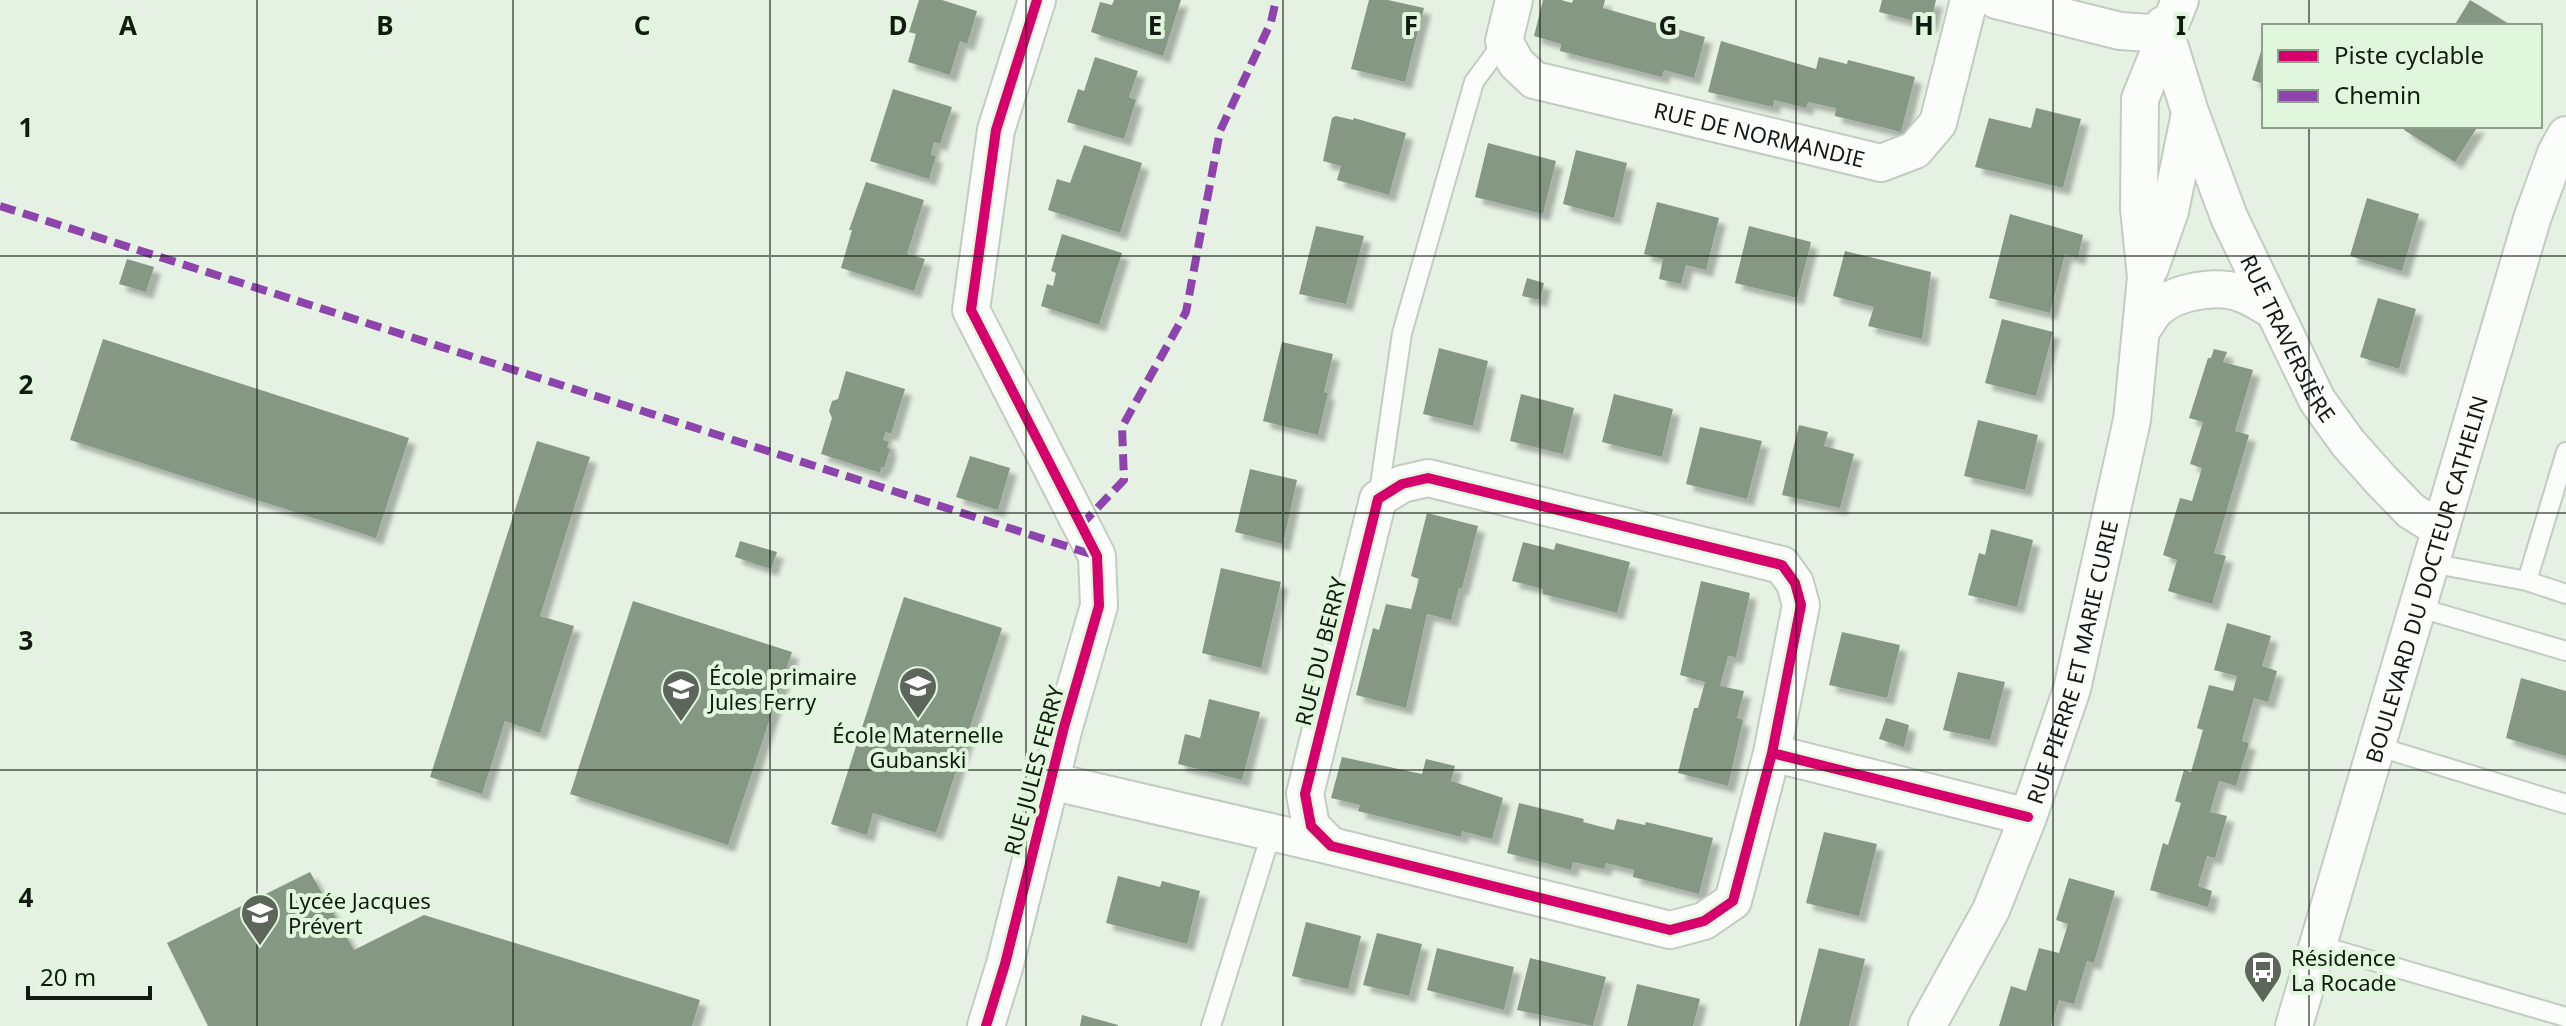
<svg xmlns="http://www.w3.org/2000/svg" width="2566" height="1026" font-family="'Noto Sans',sans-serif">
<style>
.building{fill:#859884;filter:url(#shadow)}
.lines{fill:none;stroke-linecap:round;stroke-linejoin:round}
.service-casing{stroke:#c2ccc1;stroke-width:22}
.minor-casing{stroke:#c2ccc1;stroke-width:40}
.service{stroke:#fbfdfb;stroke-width:18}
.minor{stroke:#fbfdfb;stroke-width:36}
.quiet{stroke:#8e44ad;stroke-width:8;stroke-dasharray:16 8;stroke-linecap:butt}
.cycleway-casing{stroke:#e0f7dd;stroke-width:15}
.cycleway{stroke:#d6006c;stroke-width:10}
.grid{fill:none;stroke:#121b12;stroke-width:2;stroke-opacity:0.55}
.labels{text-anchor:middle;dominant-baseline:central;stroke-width:8;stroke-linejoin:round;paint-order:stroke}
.street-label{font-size:22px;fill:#121b12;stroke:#e0f7dd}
.poi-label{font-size:22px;fill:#121b12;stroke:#e0f7dd;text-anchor:start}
.grid-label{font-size:26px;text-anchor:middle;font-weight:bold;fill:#121b12;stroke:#e0f7dd;stroke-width:8;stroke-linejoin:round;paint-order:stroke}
</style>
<defs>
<filter id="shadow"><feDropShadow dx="7" dy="7" stdDeviation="2" flood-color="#0004"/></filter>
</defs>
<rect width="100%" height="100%" fill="#e5f1e3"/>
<path class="building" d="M919 0H942L977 11 967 44 960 41 950 75 908 62 916 34 909 32Z
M1114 0H1181L1163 56 1091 32 1100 2 1112 5Z
M1369 0H1388L1424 8 1405 82 1351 69Z
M1543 0H1561L1572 3 1573 0H1605L1603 8 1705 37 1694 78 1664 70 1662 77 1560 51 1561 44 1534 36Z
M1882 0H1936L1930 25 1879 12Z
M2470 0 2480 6 2512 26H2454Z
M1721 41 1816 69 1819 57 1847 64 1848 60 1915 77 1901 132 1835 116 1836 108 1808 102 1806 108 1774 100 1773 107 1708 92Z
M2263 45 2264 46V84L2252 80Z
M1095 57 1138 71 1129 97 1136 100 1124 139 1067 122 1078 89 1084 91Z
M893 89 952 107 940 144 934 142 931 155 936 156 929 179 870 161Z
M2036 108 2081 119 2063 188 1975 167 1989 118 2031 128Z
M1336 116 1353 120 1354 118 1406 133 1389 195 1337 180 1341 166 1323 161 1332 118Z
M2406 126H2478L2455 162 2404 130Z
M1488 143 1556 161 1543 214 1475 197Z
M1084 145 1142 163 1120 233 1048 210 1057 179 1070 183Z
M1576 150 1627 163 1614 218 1563 204Z
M866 182 924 200 907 254 925 259 914 291 841 268 852 230H849Z
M2367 198 2419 214 2402 271 2350 256Z
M1657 202 1719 218 1706 270 1686 265 1681 284 1659 279 1663 259 1644 254Z
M2010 214 2083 235 2078 258 2065 254 2050 313 1989 298Z
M1316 226 1364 236 1346 304 1299 294Z
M1749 226 1811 242 1797 298 1735 283Z
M1062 234 1122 253 1099 325 1041 306 1047 284 1053 286 1056 273 1051 271Z
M1845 251 1931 272 1922 339 1868 326 1874 307 1833 296Z
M127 259 154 267 146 292 119 284Z
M1527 278 1544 283 1540 300 1522 296Z
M2378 298 2416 309 2399 369 2360 357Z
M2002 319 2053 332 2036 396 1985 383Z
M103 339 409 438 376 538 70 440Z
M1282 342 1333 354 1324 392 1328 393 1318 435 1263 421Z
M1439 348 1488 361 1473 426 1423 414Z
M2214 349 2227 352 2223 362 2253 370 2235 431 2249 435 2214 553 2226 556 2212 604 2168 591 2177 560 2163 555 2180 498 2192 501 2202 468 2190 464 2203 422 2189 418 2208 358H2211Z
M846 371 905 389 891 434 886 432 883 440 889 442 887 448 890 449 884 468 881 467 880 473 821 454 832 418 829 411 832 401 838 399Z
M1521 394 1574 408 1563 454 1510 441Z
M1614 394 1673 409 1662 457 1602 442Z
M1978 420 2038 435 2025 490 1964 476Z
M1799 425 1828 432 1824 446 1854 454 1840 508 1782 495Z
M1700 427 1762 441 1747 499 1686 484Z
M537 441 590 457 540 616 574 626 540 733 505 721 482 794 430 777Z
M970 456 1010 468 998 510 956 497Z
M1250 469 1297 480 1283 544 1235 532Z
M1427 513 1478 526 1462 588H1459L1451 620 1427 614 1406 708 1356 695 1373 628 1379 630 1386 604 1411 609 1419 579 1411 576Z
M1991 529 2033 540 2017 607 1968 595 1979 553 1985 555Z
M740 541 777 552 771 569 735 557Z
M1523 542 1554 550 1556 543 1630 562 1617 613 1543 594V589L1512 581Z
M1221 568 1281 582 1261 668 1202 653Z
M1701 581 1750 593 1736 657 1728 656 1720 686 1744 691 1737 718 1743 720 1728 786 1678 773 1694 708H1698L1705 682 1680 675Z
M904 597 1002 628 936 833 873 813 867 835 831 824Z
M633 601 792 652 728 845 570 794Z
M2227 623 2271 636 2262 666 2277 671 2268 702 2254 698 2242 741 2249 743 2236 786 2219 781 2210 812 2227 816 2215 858 2207 856 2198 886 2212 891 2208 907 2150 890 2163 843 2168 845 2181 803 2175 801 2184 770 2191 772 2203 730 2197 728 2209 685 2233 691 2237 676 2214 670Z
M1842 632 1900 645 1887 698 1829 685Z
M1958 672 2005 682 1990 740 1943 730Z
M2521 678 2566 691V756L2506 738Z
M1209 699 1260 712 1242 780 1178 764 1185 734 1200 738Z
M1886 718 1909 725 1904 747 1879 739Z
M1342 757 1422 774 1426 759 1455 766 1451 781 1503 798 1492 839 1462 831 1461 837 1438 831 1358 811 1360 805 1331 798Z
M1519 803 1584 819 1583 822 1614 830 1617 819 1645 825 1646 822 1713 838 1699 894 1633 877 1634 870 1606 863 1604 869 1573 862 1571 870 1507 853Z
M1824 832 1877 844 1859 916 1806 903Z
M310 872 354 950 424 915 700 1000 692 1026H208L167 943Z
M1118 876 1160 887 1162 881 1200 891 1187 944 1106 923Z
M2069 878 2115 891 2094 963 2087 961 2074 1004 2059 1000 2051 1026H1999L2011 986 2026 991 2039 948 2059 953 2068 924 2056 920Z
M1306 922 1361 936 1348 989 1292 976Z
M1377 933 1422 944 1409 996 1363 985Z
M1437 948 1514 967 1504 1010 1427 990Z
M1819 948 1865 959 1849 1026H1799Z
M1530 958 1606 977 1593 1026 1517 1010Z
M1637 984 1700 999 1693 1026H1627Z
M1082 1015 1118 1025V1026H1080Z"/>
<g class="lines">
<g class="service-casing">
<path id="service" d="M1378 499 1402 333 1474 82 1504 41
M2430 563 2527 581 2566 452
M2527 581 2566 594
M2417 607 2566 651
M2376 746 2566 804
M2318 945 2566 1017
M1211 1026 1272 831"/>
</g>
<g class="minor-casing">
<g id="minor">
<path id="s1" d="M1514 0 1504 41 1516 63 1534 80 1881 163 1915 150 1938 123 1969 0"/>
<path d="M1996 0 2120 31 2166 34"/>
<path id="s2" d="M2163 25 2190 112 2229 217 2317 400 2348 443 2381 480 2411 511 2440 529"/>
<path d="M2150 268 2170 211 2190 113"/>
<path d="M2142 329C2147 323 2151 314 2157 309 2173 293 2207 287 2228 290 2245 292 2260 303 2274 311"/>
<path d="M1772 753 1733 901 1704 921 1670 930 1331 846 1311 826 1305 794 1378 499 1402 484 1428 478 1782 565 1795 583 1801 605 1772 753 2028 817"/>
<path d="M1050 781 1331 846"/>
<path d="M986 1026 1005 964 1064 727 1099 606 1097 556 971 310 996 130 1037 0"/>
<path id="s3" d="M1927 1026 1991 910 2028 817 2072 689 2132 420 2146 277 2139 209 2140 99 2180 0"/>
<path id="s4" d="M2294 1026 2532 219 2556 153 2566 135"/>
</g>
</g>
<use href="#service" class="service"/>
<use href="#minor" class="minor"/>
<path class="quiet" d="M0 206 1097 556
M1081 525 1124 480 1122 427 1186 312 1220 131 1271 22 1276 0"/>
<g class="cycleway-casing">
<path id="cycleway" d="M1772 753 1733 901 1704 921 1670 930 1331 846 1311 826 1305 794 1378 499 1402 484 1428 478 1782 565 1795 583 1801 605 1772 753 2028 817
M986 1026 1005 964 1064 727 1099 606 1097 556 971 310 996 130 1037 0"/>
</g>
<use href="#cycleway" class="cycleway"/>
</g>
<path class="grid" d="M257 0V1026M513 0V1026M770 0V1026M1026 0V1026M1283 0V1026M1540 0V1026M1796 0V1026M2053 0V1026M2309 0V26M2309 126V1026M0 256H2566M0 513H2566M0 770H2566"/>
<defs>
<g id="school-pin" transform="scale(2)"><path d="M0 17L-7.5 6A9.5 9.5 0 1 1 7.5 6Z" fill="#5c665b" stroke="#e0f7dd"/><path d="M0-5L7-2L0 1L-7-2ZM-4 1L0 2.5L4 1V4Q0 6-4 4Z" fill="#fff"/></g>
<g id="bus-pin" transform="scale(2)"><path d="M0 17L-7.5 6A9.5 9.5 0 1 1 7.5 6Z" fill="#5c665b" stroke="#e0f7dd"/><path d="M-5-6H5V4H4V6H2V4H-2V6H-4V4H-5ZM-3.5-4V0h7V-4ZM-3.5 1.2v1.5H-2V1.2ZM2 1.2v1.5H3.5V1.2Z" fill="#fff"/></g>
</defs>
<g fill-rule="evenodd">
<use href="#school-pin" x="918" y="686"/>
<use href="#school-pin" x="681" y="689"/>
<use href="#school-pin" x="260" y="913"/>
<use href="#bus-pin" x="2263" y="970"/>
</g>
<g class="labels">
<g class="street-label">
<text stroke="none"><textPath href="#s1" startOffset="324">RUE DE NORMANDIE</textPath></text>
<text stroke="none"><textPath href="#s2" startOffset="338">RUE TRAVERSIÈRE</textPath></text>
<text stroke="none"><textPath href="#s4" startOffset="466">BOULEVARD DU DOCTEUR CATHELIN</textPath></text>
<text transform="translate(1320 651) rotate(-76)">RUE DU BERRY</text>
<text stroke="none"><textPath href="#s3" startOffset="394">RUE PIERRE ET MARIE CURIE</textPath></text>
<text transform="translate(1033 770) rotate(-75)">RUE JULES FERRY</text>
</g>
<g class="poi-label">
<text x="709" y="676">École primaire<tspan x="709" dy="25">Jules Ferry</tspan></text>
<text x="918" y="734" text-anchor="middle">École Maternelle<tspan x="918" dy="25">Gubanski</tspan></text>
<text x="288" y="900">Lycée Jacques<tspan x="288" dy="25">Prévert</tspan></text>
<text x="2291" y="957">Résidence<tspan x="2291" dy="25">La Rocade</tspan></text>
</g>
</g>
<g class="grid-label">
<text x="128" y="35">A</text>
<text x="385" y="35">B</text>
<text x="642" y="35">C</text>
<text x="898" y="35">D</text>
<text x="1155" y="35">E</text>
<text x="1411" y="35">F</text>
<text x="1668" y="35">G</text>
<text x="1924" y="35">H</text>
<text x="2181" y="35">I</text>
<text x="26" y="137">1</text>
<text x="26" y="394">2</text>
<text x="26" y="650">3</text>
<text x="26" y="907">4</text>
</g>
<rect x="2262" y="24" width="280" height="104" fill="#e0f7dd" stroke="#8e9f8c" stroke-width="2"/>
<rect x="2278" y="50" width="40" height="12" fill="#d6006c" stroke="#8e9f8c" stroke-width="2"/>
<text x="2334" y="64" font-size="24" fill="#121b12">Piste cyclable</text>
<rect x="2278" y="90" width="40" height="12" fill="#8e44ad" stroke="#8e9f8c" stroke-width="2"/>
<text x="2334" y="104" font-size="24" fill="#121b12">Chemin</text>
<path d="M28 986v12h122v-12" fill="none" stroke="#121b12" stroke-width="4"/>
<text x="40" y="986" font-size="24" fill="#121b12" stroke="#e0f7dd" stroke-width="6" paint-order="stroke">20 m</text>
</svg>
